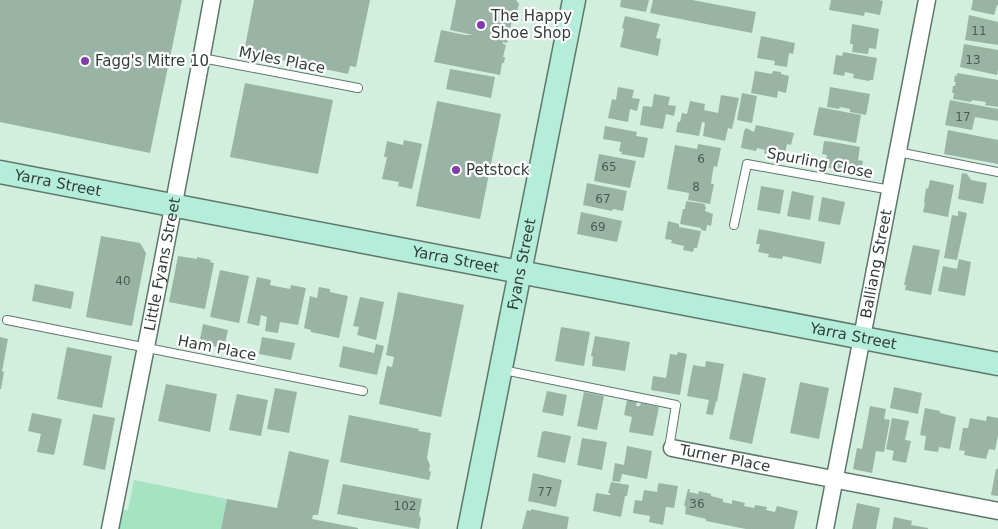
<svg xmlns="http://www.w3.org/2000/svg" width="998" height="529" font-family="'DejaVu Sans',sans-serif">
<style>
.green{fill:#a5e4c1}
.building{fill:#99b4a5}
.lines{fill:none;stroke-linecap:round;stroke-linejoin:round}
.lane-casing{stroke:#5e7769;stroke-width:10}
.street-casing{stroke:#5e7769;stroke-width:19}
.secondary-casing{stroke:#5e7769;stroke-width:25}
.lane{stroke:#fff;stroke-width:8}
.street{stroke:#fff;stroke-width:16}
.secondary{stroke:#b4eeda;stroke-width:22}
.poi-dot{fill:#823bad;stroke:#fff;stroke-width:2}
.labels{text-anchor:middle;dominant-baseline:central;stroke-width:4.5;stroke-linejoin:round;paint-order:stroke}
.number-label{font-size:12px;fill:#4c5c53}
.poi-label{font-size:15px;fill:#333e38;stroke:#fff;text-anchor:start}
.street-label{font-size:15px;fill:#333e38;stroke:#fff}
</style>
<rect width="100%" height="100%" fill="#d2eede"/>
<path class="green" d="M134 480 227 499 221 529H119L123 510H128Z"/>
<path class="building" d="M0 0H182L150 153 0 122Z
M254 0H370L356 67 350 66 348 74 244 52Z
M456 0H516L519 4 516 15 513 16 507 43 503 42V44L506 45 503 57H505L504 63H502L500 75 434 62 441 30 465 35H473L450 30Z
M621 0H649L646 12 620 7Z
M653 0H692L756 12 752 33 650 13Z
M831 0H879L883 1 880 15 865 12 864 16 829 10Z
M973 0H998V5H997L994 15 971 10Z
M969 15 998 22V45L965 40Z
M625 16 660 24 656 38 661 39 658 56 620 47 624 29 622 28Z
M852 24 879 29 876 49 869 48 868 54 852 52 853 44H850Z
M761 36 795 43 793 54 789 53 787 67 774 65 775 61 757 58Z
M964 44 998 50V69L997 75 960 67Z
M843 52 877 58 873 80H870L869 81 853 78 854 74 845 72 844 76 833 74 836 55 842 56Z
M450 69 495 77 491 98 446 89Z
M755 71 772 74 773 71 781 72V74L789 76 786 93 778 91 777 98 751 93Z
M957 73 998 80V107L985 105 986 102 972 100 971 102 953 99 954 93H952L953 86H955L956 82H954L955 75 957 76Z
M245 83 333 100 318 174 230 157Z
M618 87 634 90 632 98 640 99 637 111 630 109 628 122 608 118 612 99 616 100Z
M830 87 870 94 866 115 850 112V109L840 107 839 109 827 107Z
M742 93 757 96 752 123 737 120Z
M654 94 670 97 668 105 676 106 674 116 666 114 663 129 640 125 643 106 652 107Z
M721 95 739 98 732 129 728 128 725 141 703 136 705 123 702 122 699 136 676 132 678 122H680L682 113 687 114 690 101 705 104 704 110 718 113Z
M950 100 998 109V121L975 117 972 130 945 125Z
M437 101 501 114 480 219 416 206Z
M819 107 861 115 856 143 813 135Z
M756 125 794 133 791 145 787 144 785 153 774 151 773 155 764 153 765 150 757 148 756 151 741 148 744 131 746 128 754 132Z
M605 126 637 132 636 136 648 138 644 158 621 154 622 152 619 151 621 142 603 139Z
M948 130 998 140V164L944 154Z
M404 140 422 144 412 189 398 186 399 182 382 179 387 157H384L387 141 403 145Z
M824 141 833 142 860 147 858 160 863 161 861 174 824 167 827 155 822 154Z
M698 144 721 148 717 167 714 166 712 176 711 184H714L710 204 688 200 689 193 667 189 675 145 697 149Z
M599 154 636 161 630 188 594 181Z
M962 173 967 174 971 180 987 183 983 204 958 199Z
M930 180 954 185 948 217 923 212 925 203 924 202 926 188 928 189Z
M587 183 627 191 623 211 613 209 612 211 583 205Z
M761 186 784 190 780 214 757 210Z
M792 191 814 196 810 220 787 216Z
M822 197 845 202 840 225 818 221Z
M686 201 705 204V207H706L705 211 713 214 711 226 707 225 706 231 701 230V228L680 224 683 209H685Z
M958 211 967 213 957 260 944 258 952 215 958 216Z
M581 212 622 221 617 242 577 234Z
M668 221 679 224V227L701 231 697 248H694L693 252 683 250 684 246 671 243 672 240 665 239Z
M759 229 825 242 821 264 783 256 782 259 768 257 769 254 758 252 760 244H756Z
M101 236 140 243 146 253 132 326 86 317Z
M913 245 940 250 931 295 905 290 906 285H904Z
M178 256 197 259V257L211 260 210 262 214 263 205 309 169 302Z
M959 259 971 262 965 296 938 291 943 266 957 269Z
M220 270 249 276 239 323 210 317Z
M257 277 271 280 270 285 290 289 291 285 306 288 298 325 280 322 278 333 265 331 267 317 261 315 259 326 247 323Z
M35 284 74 292 71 309 32 301Z
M319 287 330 289V292L348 296 339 338 311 332V330L304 328 310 296 317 298Z
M398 292 464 305 441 417 379 404 387 366 392 367 394 357 386 355Z
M360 297 384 302 376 340 357 335 359 327 353 326Z
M203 324 228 330 224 348 199 344Z
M561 327 590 332 584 366 555 361Z
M595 336 630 342 625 371 592 366 593 357 591 356Z
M0 337 8 339 2 371 4 372 1 389H0Z
M262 337 295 343 291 360 259 354Z
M376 344 384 346 377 375 339 367 343 346 374 353Z
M67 347 112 356 102 408 57 399Z
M678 352 687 354 680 395 651 390 653 376 666 378 670 354 677 355Z
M706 361 724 364 717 402 716 401 713 415 706 414 709 400 687 396 693 365 705 367Z
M743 373 766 378 752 444 729 439Z
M800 382 829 388 819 439 790 433Z
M166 384 217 394 210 432 158 421Z
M894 387 922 393 918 414 890 408Z
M275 388 297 392 289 433 267 429Z
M547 391 567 395 563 416 542 412Z
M584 392 604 396 597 430 577 426Z
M237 394 268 400 261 436 229 430Z
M627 400 637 402 636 406H640L641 403 659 407 653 436 629 432 632 417 624 415Z
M870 406 886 409 884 419 890 420 884 452 876 451 872 473 853 469 857 448 862 449Z
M925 408 940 411V413L956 417 950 449 939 447 938 452 924 450 926 436 920 435Z
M32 413 62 419 54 455 37 452 41 434 28 431Z
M93 414 115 418 105 470 83 465Z
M349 415 419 429 418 431 431 433 427 458 430 465 429 471 431 472 429 480 340 462Z
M987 416 998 418V435L995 450 989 449 986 459 964 455 965 451 959 450 963 428H968L970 418 986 421Z
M892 418 909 421 905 440 911 441 906 463 892 460 894 451 886 449Z
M545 431 571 436 565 463 537 457 542 432Z
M582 438 607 442 602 470 577 465Z
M627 446 652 451 647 479 622 474 620 482 612 481 615 463 624 465Z
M289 451 329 460 318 515H313L312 519 358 528V529H221L227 499 277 508Z
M996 469H998V496L991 495Z
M533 473 562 480 556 507 528 501Z
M611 482 629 485 627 496H625L621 517 593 511 596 493 610 495V493H608Z
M659 483 678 486 674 508 666 507 663 525 649 522 650 516 633 513 635 500 642 501 644 490 657 492 658 485Z
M343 484 422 499 419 515 421 519 419 529 337 514Z
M688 489H690L689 492 698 494 699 491 711 494V496L723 499V502L732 504V500L745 503 744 506 754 508 755 505 767 507 766 510 775 512 777 506 798 511 794 529H746L706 521V519L685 514 686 506H684Z
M857 503 880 508 876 529H852Z
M531 509 569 517 567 529H522L527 510 531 511Z
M894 517 912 521 911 525 928 528V529H892Z"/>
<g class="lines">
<g class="lane-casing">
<path id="lane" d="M202 58 358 88
M898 152 998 172
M734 225 747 164 891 190
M7 320 363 391
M503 370 676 405 669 448H670"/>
</g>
<g class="street-casing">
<g id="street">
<path id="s1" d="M672 448 998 511"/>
<path id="s2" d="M110 529C145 353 180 177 212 0"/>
<path id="s3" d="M825 529 927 0"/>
</g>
</g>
<g class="secondary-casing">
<g id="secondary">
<path id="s4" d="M0 172 998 364"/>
<path id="s5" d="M469 529 574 0"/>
</g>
</g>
<use href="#lane" class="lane"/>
<use href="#street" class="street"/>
<use href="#secondary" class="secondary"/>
</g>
<g class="poi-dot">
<circle cx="481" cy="25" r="5"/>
<circle cx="85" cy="61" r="5"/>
<circle cx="456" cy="170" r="5"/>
</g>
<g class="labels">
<g class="number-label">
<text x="979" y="31">11</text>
<text x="973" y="60">13</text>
<text x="963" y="117">17</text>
<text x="701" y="159">6</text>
<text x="609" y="167">65</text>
<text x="696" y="187">8</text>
<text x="603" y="199">67</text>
<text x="598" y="227">69</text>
<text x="123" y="281">40</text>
<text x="545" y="492">77</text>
<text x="697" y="504">36</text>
<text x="405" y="506">102</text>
</g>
<g class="poi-label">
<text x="491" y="16">The Happy<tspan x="491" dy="17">Shoe Shop</tspan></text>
<text x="95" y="61">Fagg's Mitre 10</text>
<text x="466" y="170">Petstock</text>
</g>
<g class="street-label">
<text transform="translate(282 60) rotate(11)">Myles Place</text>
<text transform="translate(820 163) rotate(11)">Spurling Close</text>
<text stroke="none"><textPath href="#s4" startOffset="59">Yarra Street</textPath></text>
<text stroke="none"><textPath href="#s4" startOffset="464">Yarra Street</textPath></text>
<text stroke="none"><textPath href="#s2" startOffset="270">Little Fyans Street</textPath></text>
<text stroke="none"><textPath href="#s5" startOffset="270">Fyans Street</textPath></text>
<text stroke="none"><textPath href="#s3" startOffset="270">Balliang Street</textPath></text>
<text stroke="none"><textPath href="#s4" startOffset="869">Yarra Street</textPath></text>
<text transform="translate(217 348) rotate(11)">Ham Place</text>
<text stroke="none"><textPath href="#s1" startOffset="54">Turner Place</textPath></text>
</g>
</g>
</svg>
